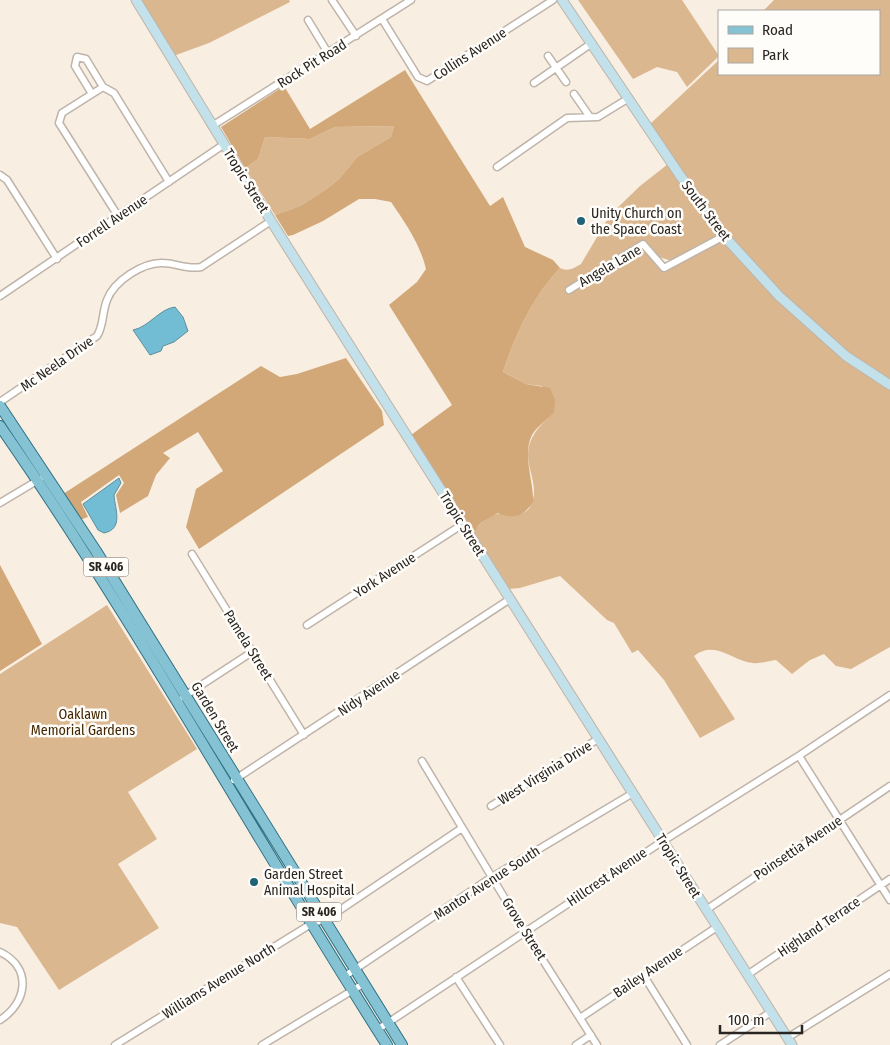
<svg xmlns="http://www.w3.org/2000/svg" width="890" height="1045" font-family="'Fira Sans Condensed',sans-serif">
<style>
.green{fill:#dab78f}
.forest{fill:#d2a878}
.water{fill:#73bdd4;stroke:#5c8f9e}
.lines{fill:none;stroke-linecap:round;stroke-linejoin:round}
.street-casing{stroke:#beb4a9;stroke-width:9}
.secondary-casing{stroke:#beb4a9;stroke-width:11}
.primary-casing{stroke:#2f7183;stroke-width:12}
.street{stroke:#fff;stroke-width:6}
.secondary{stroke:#c2e1ea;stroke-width:9}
.primary{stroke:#85c3d4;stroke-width:10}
.poi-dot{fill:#206376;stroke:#fffdfa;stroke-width:2}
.labels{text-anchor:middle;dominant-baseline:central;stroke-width:5;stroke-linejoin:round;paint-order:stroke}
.shield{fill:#fffdfa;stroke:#686561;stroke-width:1}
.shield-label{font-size:12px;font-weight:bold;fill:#282420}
.street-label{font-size:14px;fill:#282420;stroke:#fffdfa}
.poi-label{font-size:14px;fill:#282420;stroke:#fffdfa;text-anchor:start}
.park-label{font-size:14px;fill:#412600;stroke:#fffdfa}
</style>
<rect width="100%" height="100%" fill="#f9eee2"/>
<path class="green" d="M140 0H289L290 2 209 43 176 55 172 54Z
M578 0H682L719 56 687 87 677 72 657 67 633 79Z
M774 0H890V382C829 341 772 291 726 234 699 199 674 161 650 124L719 60V74H879V11H763Z
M394 126 391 137 357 157 340 178 328 188 300 206 275 215 245 168 258 159 265 137 310 139 335 127Z
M668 164 720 236 672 261 659 257 646 242H642L565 289 567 294 642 248 661 270 665 271 724 240 776 298 890 389V647L851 669 836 666 824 654 810 660 792 674 776 660C769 661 760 664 753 663 733 662 716 639 694 656L735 719 700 738 664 680 638 650 632 653 614 623 607 620 560 576 520 588 507 589 474 536 475 529C481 523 489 516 497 514 507 510 523 519 530 507 546 477 506 456 548 418L542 386 526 384 503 372C515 335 533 296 560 268 568 272 574 268 581 264L610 215 640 186Z
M107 605 197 749 128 792 157 839 118 864 159 928 59 990 17 927 0 923V674Z"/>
<path class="forest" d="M405 70 490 206 503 197 525 247 553 260 560 268C533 296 515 335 503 372L526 384 550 388 555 400 554 412C547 420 537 426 532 435 522 455 534 481 533 502 524 516 513 520 498 513 488 519 476 523 474 535L411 435 452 405 389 305 417 282 426 269C420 244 406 224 391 202L375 199H359L323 221 293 235 288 236 275 215 300 206 328 188 340 178 357 157 391 137 394 126 335 127 310 139 265 137 258 159 245 168 221 127 284 86 310 129Z
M346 358 382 411 384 425 199 549 186 527 196 489 223 471 198 432 163 453 170 458 156 475 148 496 120 513 116 495 124 483 119 475 81 502 88 517 80 520 63 494 261 366 280 377 297 374Z
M0 565 42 644 0 671Z"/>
<path class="water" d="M175 307 183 317 188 331 174 342 163 346 161 351 150 355 133 330C149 327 159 309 175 307Z
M119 478 121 483 114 495C115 509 124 529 104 533L98 530 83 504Z"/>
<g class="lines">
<g class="street-casing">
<path id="street" d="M332 0 356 36
M382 19 418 77 427 81 553 0
M308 20 328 53
M548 56 566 82
M534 83 592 43
M103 87 62 113 59 123 118 216
M103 87 114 93 169 182
M92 94 75 66 77 57 86 59 103 87
M574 94 590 117
M212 126 411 0
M497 167 567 118 598 117 629 98
M0 175 7 180 57 259
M569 290 643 244 664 268 724 236
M0 296 223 145
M0 402 97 336C104 325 102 312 107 300 114 281 143 262 163 263 176 263 187 270 201 267L271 221
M0 503 40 479
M192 554 304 735
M307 625 463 524
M183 697 252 652
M799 756 890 900
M422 761 525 932 597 1045
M234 780 510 599
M491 806 598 739
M706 910 890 786
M0 952C33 968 27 1003 0 1020
M747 975 890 879
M345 976 492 877 633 793
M644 976 687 1045
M456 977 500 1045
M580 1018 717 927
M377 1030 663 841 800 755 890 695
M787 1038 890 974
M115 1045 311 924 328 918 462 828
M262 1045 363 984
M576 1045 591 1035
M720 1045 771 1012"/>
</g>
<g class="secondary-casing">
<path id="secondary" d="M136 0 271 221 792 1045
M562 0 679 174 724 236 779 296 846 356 890 385"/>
</g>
<g class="primary-casing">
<path id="primary" d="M0 406 96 551 402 1045
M0 426C139 626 256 840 387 1045"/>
</g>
<use href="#street" class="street"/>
<use href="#secondary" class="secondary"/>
<use href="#primary" class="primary"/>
</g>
<g class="poi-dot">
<circle cx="581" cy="221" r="5"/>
<circle cx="254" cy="882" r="5"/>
</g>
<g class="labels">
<g class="shield">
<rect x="83.5" y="557.5" width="45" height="19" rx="4"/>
<rect x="296.5" y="902.5" width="45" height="19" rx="4"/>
</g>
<g class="shield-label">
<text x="106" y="567">SR 406</text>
<text x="319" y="912">SR 406</text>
</g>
<g class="street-label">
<text transform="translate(470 54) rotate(-33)">Collins Avenue</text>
<text transform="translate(312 64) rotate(-32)">Rock Pit Road</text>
<text transform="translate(246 181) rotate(58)">Tropic Street</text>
<text transform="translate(706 211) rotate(53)">South Street</text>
<text transform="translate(112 221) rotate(-34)">Forrell Avenue</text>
<text transform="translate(610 266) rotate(-30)">Angela Lane</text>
<text transform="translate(57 364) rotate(-35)">Mc Neela Drive</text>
<text transform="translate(462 524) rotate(58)">Tropic Street</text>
<text transform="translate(385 575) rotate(-33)">York Avenue</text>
<text transform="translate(248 645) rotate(58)">Pamela Street</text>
<text transform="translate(369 693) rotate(-34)">Nidy Avenue</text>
<text transform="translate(215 717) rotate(59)">Garden Street</text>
<text transform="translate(545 773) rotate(-32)">West Virginia Drive</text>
<text transform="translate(798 848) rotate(-34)">Poinsettia Avenue</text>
<text transform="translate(678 866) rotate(58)">Tropic Street</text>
<text transform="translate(607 877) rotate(-34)">Hillcrest Avenue</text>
<text transform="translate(487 883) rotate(-33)">Mantor Avenue South</text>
<text transform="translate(819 927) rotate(-34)">Highland Terrace</text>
<text transform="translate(524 929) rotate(58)">Grove Street</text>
<text transform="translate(648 972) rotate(-34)">Bailey Avenue</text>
<text transform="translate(219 981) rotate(-32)">Williams Avenue North</text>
</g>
<g class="poi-label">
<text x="591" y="213">Unity Church on<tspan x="591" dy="16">the Space Coast</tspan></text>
<text x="264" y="874">Garden Street<tspan x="264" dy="16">Animal Hospital</tspan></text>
</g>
<g class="park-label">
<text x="83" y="714">Oaklawn<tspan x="83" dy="16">Memorial Gardens</tspan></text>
</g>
</g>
<rect x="718" y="10" width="162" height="65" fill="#fffdfa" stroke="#a9a6a3"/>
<rect x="728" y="26" width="25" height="8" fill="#85c3d4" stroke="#a9a6a3"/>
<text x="762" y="35" font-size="15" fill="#282420">Road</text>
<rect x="728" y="48" width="25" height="15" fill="#dab78f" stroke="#a9a6a3"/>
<text x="762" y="60" font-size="15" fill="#282420">Park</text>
<path d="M720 1025v8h82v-8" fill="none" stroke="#282420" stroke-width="2.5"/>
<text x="728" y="1025" font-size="15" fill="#282420" stroke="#fffdfa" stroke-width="4" paint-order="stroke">100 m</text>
</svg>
